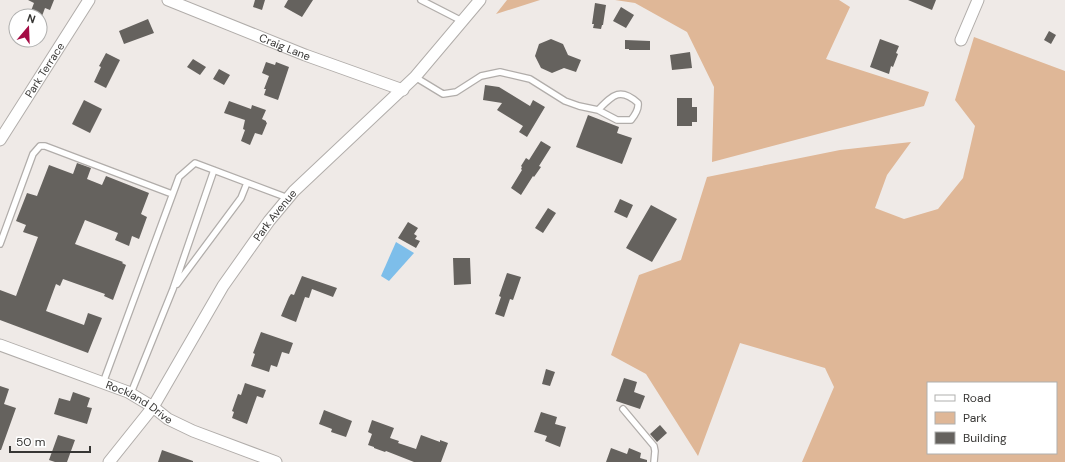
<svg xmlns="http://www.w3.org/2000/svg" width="1065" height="462" font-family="'DM Sans',sans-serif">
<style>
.green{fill:#dfb797;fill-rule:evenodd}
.water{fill:#7dbeea}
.building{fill:#65625e}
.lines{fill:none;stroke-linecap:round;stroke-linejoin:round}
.service-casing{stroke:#b1adaa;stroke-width:8}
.minor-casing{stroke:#b1adaa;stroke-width:13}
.service{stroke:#fff;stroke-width:5.5}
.minor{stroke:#fff;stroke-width:11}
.labels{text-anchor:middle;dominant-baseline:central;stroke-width:4;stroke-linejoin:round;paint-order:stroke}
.street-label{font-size:11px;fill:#373634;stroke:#fff}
</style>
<rect width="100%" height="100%" fill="#efeae7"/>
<path class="green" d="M507 0H540L496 14Z
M615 0H839L850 7 826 59 929 92 924 106 712 162 714 87 687 32 635 3Z
M974 37 1065 71V462H802L834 387 825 368 740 343 698 456 646 374 611 355 639 275 681 260 707 177 840 150 911 142 887 175 875 208 904 219 938 209 963 178 975 126 955 100ZM928 383H1056V453H928Z"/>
<path class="water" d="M396 242 414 253 389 281 381 276Z"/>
<path class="building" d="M28 0H54L50 10 45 8 42 16 31 11 34 3Z
M255 0H265L262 10 253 7Z
M288 0H313L302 17 284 7Z
M908 0H936L932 10Z
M595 3 606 5 603 25H602L601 29 593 28 594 24H592Z
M621 7 634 15 626 28 613 21Z
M148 19 154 33 124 44 119 31Z
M1049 31 1056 35 1051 44 1044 40Z
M551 39 563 44 568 55 581 60 576 72 564 68 552 73 541 68 535 56 539 44Z
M880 39 899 46 896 53 898 54 893 67 891 66 889 74 870 67Z
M625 40 650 41V50H629V49H625Z
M690 52 692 68 672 70 670 55Z
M106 53 120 60 106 88 94 82 101 67 99 66Z
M193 59 206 67 200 75 187 67Z
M266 62 275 65 276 62 289 67 278 100 264 95 266 89H264L269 76 262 73Z
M219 69 230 75 224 85 213 79Z
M485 85 499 87 530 106 533 100 545 107 527 137 519 132 523 126 497 110 502 103 483 100Z
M677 98H692V107H697V122H692V126H677Z
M84 100 102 109 90 133 72 124Z
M229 101 251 109 252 105 266 110 262 119 266 121V122L267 123 262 135 255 133 250 145 241 141 245 130 243 129 245 120 224 113Z
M588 115 619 127 617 133 632 138 622 164 576 147Z
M541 141 551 147 539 166 541 167 534 177 533 176 521 195 511 188 522 170 521 169 522 167 521 166 526 158 529 160Z
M77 163 91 168 87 179 102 185 106 176 149 193 141 214 147 217 139 239 132 236 129 246 115 240 118 233 85 220 75 244 123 262 122 263 126 265 113 300 104 296 105 294 63 279 60 286 56 284 46 311 84 325 88 313 102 318 88 353 0 320V290L16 296 38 237 23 232 26 225 16 221 27 193 37 196 49 165 73 174Z
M620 199 633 205 627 218 614 212Z
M651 205 677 219 652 262 626 248Z
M548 208 556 213 543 233 535 228Z
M408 222 418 228 414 234 417 236 415 239 420 241 416 248 398 238Z
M453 258H470L471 284 454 285Z
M507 273 521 277 513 300 510 299 504 317 495 314 501 297 499 296Z
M302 276 337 288 333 297 312 289 309 298 305 297 296 322 281 316 289 297 291 294 294 295Z
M261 332 293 343 289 354 282 352 277 367 271 365 269 372 251 366 255 354 253 353Z
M546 369 555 372 550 386 542 384Z
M624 378 637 382 634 392 645 396 640 409 616 401Z
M245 383 266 390 263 398 257 396 247 424 232 418 234 412 232 411 238 394 241 395Z
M0 386 9 389 4 404 16 408 1 450H0Z
M73 392 90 398 87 407 92 408 87 424 54 414 59 398 70 401Z
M324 410 352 421 346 437 331 432 332 429 319 424Z
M541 412 557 417 555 424 566 427 560 447 545 441 547 436 534 432Z
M372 420 394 428 390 438 399 441 398 443 416 449 421 435 440 442V440L448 443 441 462H414L386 451 385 452 374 448V447L368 445 372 434 368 432Z
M660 425 667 433 657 442 650 434Z
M58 435 75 440 67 462H55L49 460Z
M611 448 627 454 629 448 641 453 640 458 647 460V462H606Z
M162 450 193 461V462H158Z"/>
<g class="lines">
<g class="service-casing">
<path id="service" d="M421 0 462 21
M415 77 443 94 456 92 481 76 500 72 530 79 565 101 579 106 598 110 617 120H631C635 115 639 109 638 103 620 87 613 95 598 110
M0 244 33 154 40 146H45L172 194
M177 284 241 198 247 183
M103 383 179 177 195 163 288 198
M131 393 173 289 214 170
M623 409 654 446 655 451 654 462"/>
</g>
<g class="minor-casing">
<g id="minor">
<path id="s1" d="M168 0 305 55 403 90"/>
<path d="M961 40 978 0"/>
<path id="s2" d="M0 140 89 0"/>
<path id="s3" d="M0 345 128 392 153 407 168 419 193 431 276 462"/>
<path id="s4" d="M109 462 153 407 223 286 269 221 294 191 415 77 480 0"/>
</g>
</g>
<use href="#service" class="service"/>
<use href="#minor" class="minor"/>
</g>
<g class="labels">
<g class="street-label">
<text stroke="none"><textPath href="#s1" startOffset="126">Craig Lane</textPath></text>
<text stroke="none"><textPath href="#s2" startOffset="83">Park Terrace</textPath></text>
<text stroke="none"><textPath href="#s4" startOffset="298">Park Avenue</textPath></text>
<text stroke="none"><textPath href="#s3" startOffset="151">Rockland Drive</textPath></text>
</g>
</g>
<rect x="927" y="382" width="130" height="72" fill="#ffffff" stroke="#afafae"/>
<rect x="935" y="395" width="20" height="6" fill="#ffffff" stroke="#afafae"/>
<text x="963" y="402" font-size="12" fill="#373634">Road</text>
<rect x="935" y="412" width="20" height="12" fill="#dfb797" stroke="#afafae"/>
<text x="963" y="422" font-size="12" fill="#373634">Park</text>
<rect x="935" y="432" width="20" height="12" fill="#65625e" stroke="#afafae"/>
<text x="963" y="442" font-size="12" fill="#373634">Building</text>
<g transform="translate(28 28) rotate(19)"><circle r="19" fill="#ffffff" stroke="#afafae"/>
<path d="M0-3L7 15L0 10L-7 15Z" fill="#a40c45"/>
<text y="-6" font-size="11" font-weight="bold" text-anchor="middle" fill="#373634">N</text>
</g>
<path d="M10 446v6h80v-6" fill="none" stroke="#373634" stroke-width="2"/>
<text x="16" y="446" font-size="12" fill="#373634" stroke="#ffffff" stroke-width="3" paint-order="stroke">50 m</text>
</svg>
